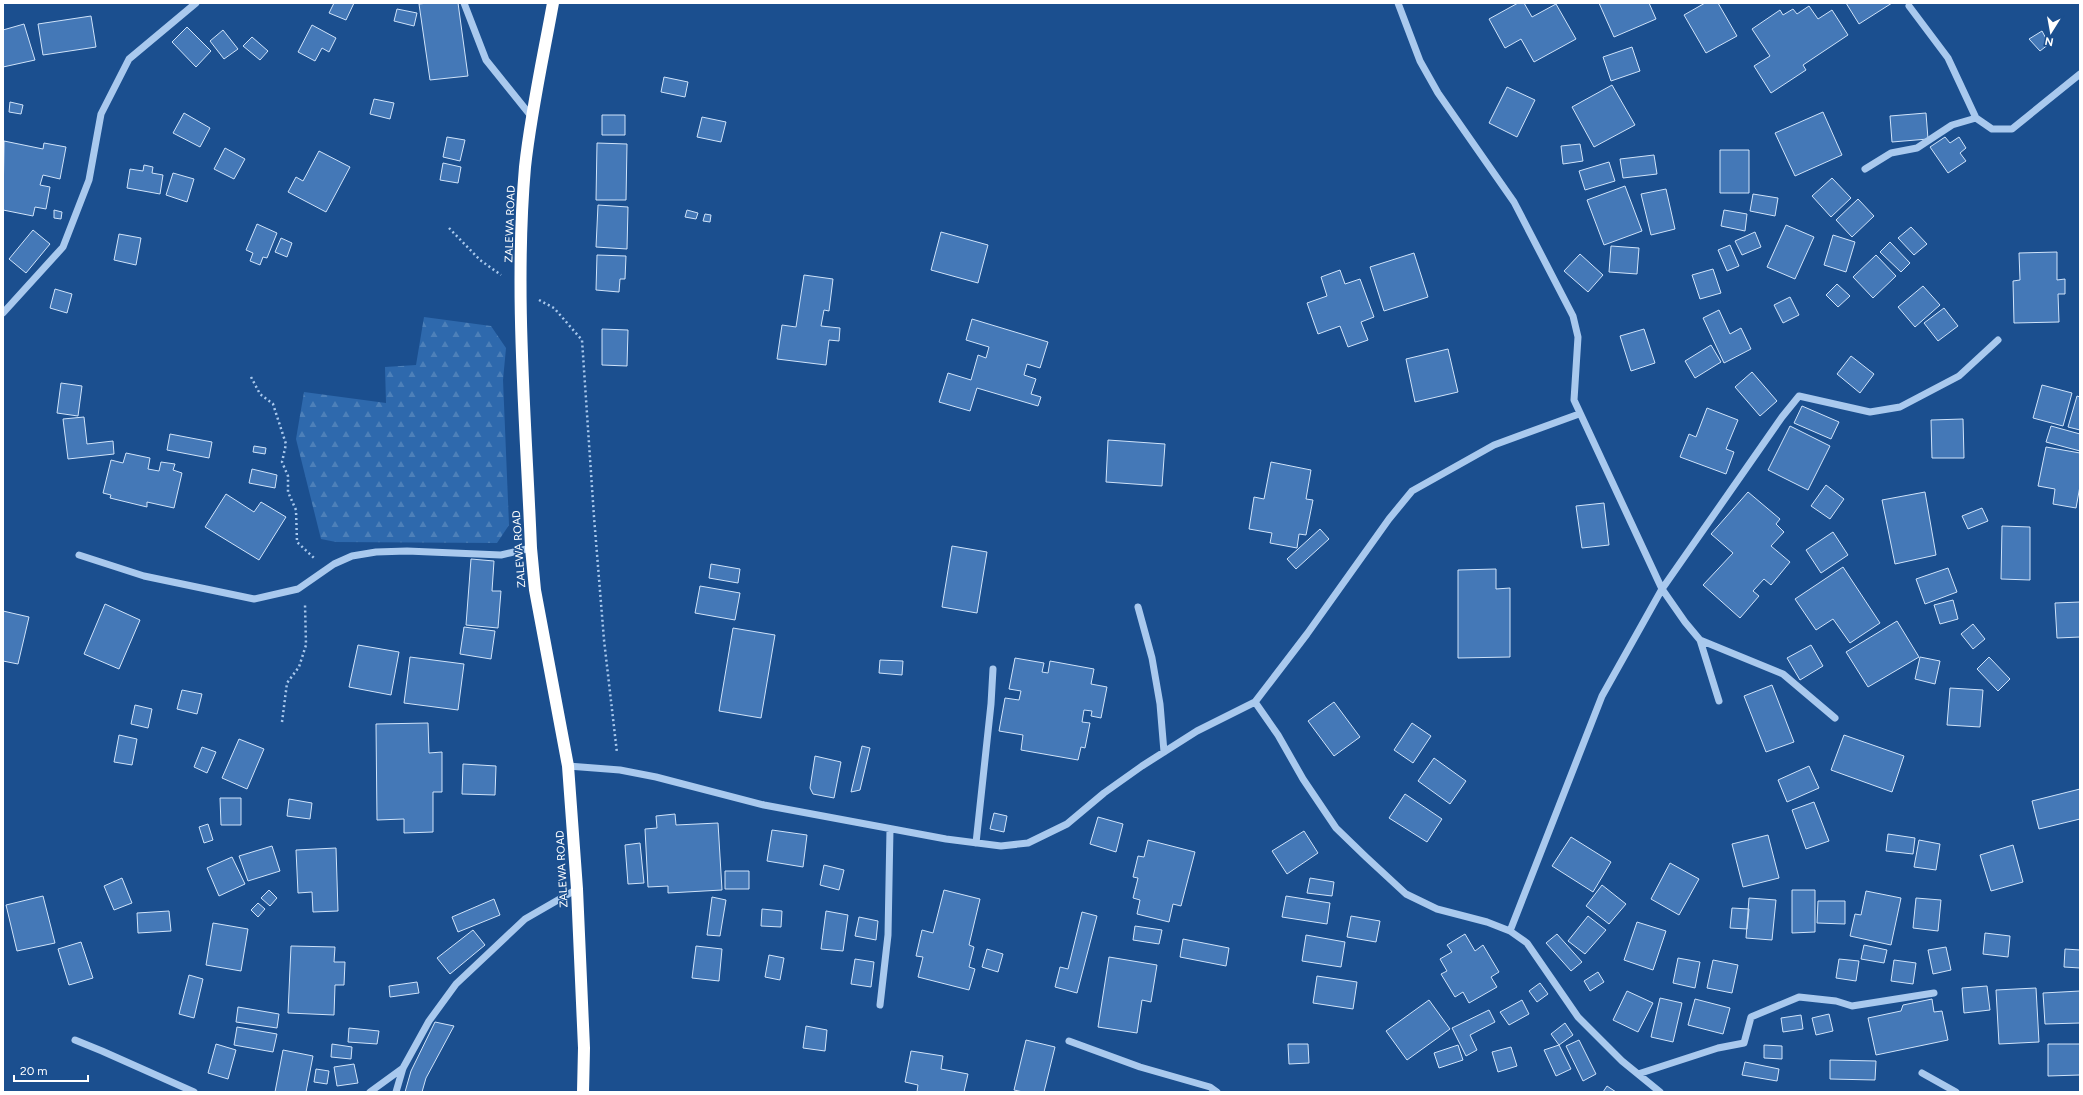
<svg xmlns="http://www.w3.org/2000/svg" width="2083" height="1095" font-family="Figtree,sans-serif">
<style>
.forest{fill:url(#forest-firs)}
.building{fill:#4478b7;stroke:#cfe3fa}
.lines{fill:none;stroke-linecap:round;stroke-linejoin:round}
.path{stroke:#a9c9ee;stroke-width:2.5;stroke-dasharray:2 3;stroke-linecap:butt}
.minor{stroke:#a9c9ee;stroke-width:7}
.highway{stroke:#fff;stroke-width:12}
.labels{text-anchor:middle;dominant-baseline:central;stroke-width:3;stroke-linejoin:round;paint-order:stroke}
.street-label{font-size:11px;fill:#fff;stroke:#1b4f8f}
</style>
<defs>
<pattern id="forest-firs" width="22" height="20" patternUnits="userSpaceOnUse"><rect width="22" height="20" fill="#2e69ad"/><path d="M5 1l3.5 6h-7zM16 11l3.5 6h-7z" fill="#4d80b9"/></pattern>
</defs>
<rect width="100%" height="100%" fill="#1b4f8f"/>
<path class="forest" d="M424 317 491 326 506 348 503 380 509 525 497 543 336 542 321 539 296 439 304 392 386 403 385 367 416 365Z"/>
<path class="building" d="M334 3H354L346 20 329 13Z
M428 3H458L468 76 430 80 419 4Z
M1518 3H1524L1532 17 1556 4 1576 39 1534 62 1521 39 1505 48 1489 19Z
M1599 3H1649L1656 19 1614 37Z
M1705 3H1718L1737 36 1706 53 1684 15Z
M1846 3H1892L1859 24Z
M1809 6 1818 19 1832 10 1848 35 1803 65 1806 70 1771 93 1754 66 1770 56 1752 29 1780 10 1783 15 1793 9 1797 14Z
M397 9 417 13 414 26 394 21Z
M91 16 96 47 43 55 38 24Z
M24 24 35 60 3 67V30Z
M312 25 336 38 329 52 322 48 315 61 298 52Z
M187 27 211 51 196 67 172 42Z
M223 30 238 49 224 59 210 41Z
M2042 31 2049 44 2040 51 2029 39Z
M252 37 268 51 260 60 243 46Z
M1632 47 1640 71 1611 81 1603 57Z
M664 77 688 82 685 97 661 92Z
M1612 85 1635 125 1594 147 1572 107Z
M1507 87 1535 100 1517 137 1489 123Z
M374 99 394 103 390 119 370 114Z
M10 102 23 105 21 114 9 112Z
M1823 112 1842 155 1795 176 1775 133Z
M184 113 210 128 200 147 173 133Z
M1926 113 1928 139 1892 142 1890 116Z
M602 115H625V135H602Z
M702 117 726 122 721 142 697 137Z
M447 137 465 140 460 161 443 157Z
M1945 137 1950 143 1959 137 1966 148 1960 153 1966 161 1948 173 1930 147Z
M4 141 43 149 44 143 66 147 60 179 43 175 40 185 50 187 46 209 35 207 33 216 3 210Z
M597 143 627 144 626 200H596Z
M1580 144 1583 161 1563 164 1561 146Z
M225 148 245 159 234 179 214 169Z
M1720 150H1749V193H1720Z
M319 151 350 167 326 212 288 192 296 177 303 181Z
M1654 155 1657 174 1623 178 1620 159Z
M1609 162 1615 181 1585 190 1579 171Z
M443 163 461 167 458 183 440 180Z
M144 165 153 167 152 173 163 175 160 194 127 188 130 169 143 171Z
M173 173 194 179 187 202 166 195Z
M1832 178 1851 198 1831 217 1812 196Z
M1625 186 1642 231 1604 245 1587 200Z
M1666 189 1675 229 1651 235 1641 194Z
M1753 194 1778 198 1775 216 1750 211Z
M1858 199 1874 216 1852 237 1836 220Z
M598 205 628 207 627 249 596 247Z
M54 210 62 212 61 219 54 218Z
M687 210 698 213 696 219 685 217Z
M1724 210 1747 214 1745 231 1721 226Z
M705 214 711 215 710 222 703 221Z
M257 224 277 233 267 258 263 257 260 265 250 261 253 253 246 250Z
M1786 225 1814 237 1795 279 1767 267Z
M1911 227 1927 244 1914 255 1898 238Z
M33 230 50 244 26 273 9 259Z
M941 232 988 245 978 283 931 270Z
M1755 232 1761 247 1742 255 1735 241Z
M119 234 141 238 136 265 114 260Z
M1833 235 1855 242 1846 272 1824 265Z
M281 238 292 243 287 257 275 252Z
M1890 242 1910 263 1901 272 1880 252Z
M1730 245 1739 266 1727 271 1718 250Z
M1611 246 1639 248 1637 274 1609 272Z
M2057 252V280L2065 279V294H2058L2059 322 2014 323 2013 281 2020 280 2019 253Z
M1414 253 1428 297 1384 311 1370 267Z
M1580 254 1603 275 1588 292 1564 271Z
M597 255 626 256 625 279H620L619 292 596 290Z
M1876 255 1896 276 1873 298 1853 277Z
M1713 269 1721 293 1700 299 1692 275Z
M1340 270 1345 284 1360 279 1374 317 1361 322 1368 340 1348 347 1340 326 1318 334 1307 303 1327 296 1321 277Z
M804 275 833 279 829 311 824 310 821 326 840 328 839 341 829 340 826 365 777 359 782 325 796 327Z
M1837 284 1850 296 1838 307 1826 295Z
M1923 286 1940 305 1915 327 1898 307Z
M55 289 72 294 67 313 50 308Z
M1790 297 1799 315 1783 323 1774 305Z
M1944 308 1958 326 1938 341 1924 323Z
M1719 310 1730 334 1741 328 1751 349 1724 363 1703 318Z
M972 319 1048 342 1040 368 1027 364 1024 375 1036 379 1031 394 1041 397 1038 406 977 388 970 411 939 402 948 373 971 380 978 355 986 358 989 347 966 340Z
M602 329 628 330 627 366 602 365Z
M1644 329 1655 363 1631 371 1620 336Z
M1711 345 1721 362 1695 378 1685 361Z
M1448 349 1458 392 1415 402 1406 359Z
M1851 356 1874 374 1860 393 1837 374Z
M1752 372 1777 401 1760 416 1735 387Z
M61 383 82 386 78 416 57 413Z
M2042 385 2072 393 2063 426 2033 418Z
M2077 396 2080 397V430L2068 427Z
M1802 406 1839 422 1831 439 1794 423Z
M1707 408 1738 420 1726 449 1734 452 1726 474 1680 457 1689 434 1696 437Z
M84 417 87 444 113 441 114 454 68 459 63 419Z
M1963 419 1964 458H1932L1931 420Z
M1790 426 1830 446 1808 490 1768 470Z
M2051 426 2080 434V451L2046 442Z
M170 434 212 442 209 458 167 450Z
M1108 440 1165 444 1162 486 1106 482Z
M254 446 266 448 265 454 253 452Z
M2046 447 2080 453V486L2076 508 2053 504 2055 489 2038 486Z
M126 453 150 458 148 469 159 471 161 462 175 464 173 470 182 473 174 508 147 502V507L110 498 111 495 103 493 111 460 123 463Z
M1271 462 1311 470 1306 499 1313 500 1306 535 1299 534 1297 548 1270 543 1272 533 1249 529 1254 497 1264 499Z
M252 469 277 475 275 488 249 483Z
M1826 485 1844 499 1830 519 1811 506Z
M1748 492 1780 519 1776 524 1784 532 1771 546 1790 562 1771 585 1764 579 1753 591 1759 596 1740 618 1703 585 1733 553 1711 534Z
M1925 492 1936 555 1895 564 1882 500Z
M226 494 254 512 261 502 286 517 259 560 205 527Z
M1604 503 1609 545 1582 548 1576 506Z
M1982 508 1988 521 1968 529 1962 516Z
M2002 526 2030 527V580L2001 579Z
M1320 529 1329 539 1296 569 1287 559Z
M1833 532 1848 555 1821 573 1806 550Z
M952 546 987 552 977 613 942 607Z
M471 559 494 561 492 591H501L498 628 466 625Z
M711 564 740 569 738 583 709 578Z
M1843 567 1880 623 1850 643 1833 619 1816 630 1795 599Z
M1948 568 1957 592 1925 604 1916 579Z
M1496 569V589L1510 588V657L1458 658V570Z
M700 586 740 593 735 620 695 613Z
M1953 600 1958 619 1940 624 1934 605Z
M2080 602V637L2057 638 2055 603Z
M105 604 140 620 119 669 84 654Z
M3 611 29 617 18 664 3 661Z
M1897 621 1919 657 1868 687 1846 652Z
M1973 624 1985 639 1973 649 1961 634Z
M464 627 495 631 491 659 460 654Z
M733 628 775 635 761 718 719 711Z
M358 645 399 652 391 695 349 687Z
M1811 645 1823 666 1800 680 1787 658Z
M410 657 464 664 458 710 404 703Z
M1920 657 1940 661 1935 684 1915 679Z
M1989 657 2010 679 1998 691 1977 669Z
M1015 658 1044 663 1042 672 1048 673 1050 661 1094 669 1091 684 1107 687 1101 718 1091 716 1092 711 1084 710 1082 722 1090 723 1085 748 1081 747 1078 760 1021 750 1023 735 999 731 1005 698 1019 700 1021 691 1009 689Z
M880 660 903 661 902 675 879 673Z
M1772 685 1794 742 1766 752 1744 696Z
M1950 688 1983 690 1980 727 1947 725Z
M182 690 202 694 197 714 177 709Z
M1334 702 1360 737 1334 756 1308 721Z
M135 705 152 709 148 728 131 724Z
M428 723 429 753 442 752V792H433V832L404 833V819L377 820 376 724Z
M1412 723 1431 736 1413 763 1394 750Z
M119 735 137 739 132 765 114 762Z
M1844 735 1904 756 1892 792 1831 770Z
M239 739 264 749 247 789 222 778Z
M862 746 870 748 860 790 851 792Z
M202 747 216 752 207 773 194 767Z
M815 756 841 762 834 798 813 794 810 788Z
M1434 758 1466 781 1450 804 1418 781Z
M463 764 496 766 495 795 462 794Z
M1809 766 1819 788 1787 802 1778 780Z
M2080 789V819L2039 829 2032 801Z
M1405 794 1442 819 1427 842 1389 818Z
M220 798H241V825H221Z
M289 799 312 803 310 819 287 816Z
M1814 802 1829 841 1806 849 1792 810Z
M994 813 1007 816 1004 832 990 829Z
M675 814 676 825 718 823 722 890 668 893V886L648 887 645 829 657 828 656 816Z
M1098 817 1123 824 1116 852 1090 844Z
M208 824 213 840 204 843 199 827Z
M772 830 807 835 803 867 767 861Z
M1304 831 1318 853 1287 874 1272 851Z
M1888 834 1915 838 1913 854 1886 851Z
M1768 835 1779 878 1743 887 1732 844Z
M1571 837 1611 862 1593 892 1552 866Z
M1148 840 1195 852 1181 906 1173 904 1169 922 1137 914 1140 900 1133 898 1138 878 1133 877 1138 856 1144 857Z
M1919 840 1940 844 1936 870 1914 867Z
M640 843 644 883 628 884 625 845Z
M2013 845 2023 882 1991 891 1980 855Z
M272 846 280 871 248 881 239 856Z
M336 848 338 911 313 912 312 892 298 893 296 850Z
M232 857 245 884 219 896 207 868Z
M1670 863 1699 879 1679 915 1651 899Z
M824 865 844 870 839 890 820 885Z
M725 871H749V889H725Z
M122 878 132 903 114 910 104 886Z
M1310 878 1334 882 1332 896 1307 893Z
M1602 885 1626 904 1609 924 1586 906Z
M269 890 277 898 270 906 261 898Z
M944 890 980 899 969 945 974 947 969 967 975 969 969 990 918 977 923 957 916 956 922 930 933 933Z
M1792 890H1815V932L1792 933Z
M1866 891 1901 898 1891 945 1850 936 1855 914 1861 915Z
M43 896 55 943 17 951 6 905Z
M1286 896 1330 903 1327 924 1282 917Z
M712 897 726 900 720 936 707 935Z
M1749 898 1776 900 1772 940 1746 938Z
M1916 898 1941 900 1938 931 1913 928Z
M494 899 500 915 458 932 452 917Z
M1818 901H1845V924L1817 923Z
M258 903 265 909 258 917 251 910Z
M1732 908 1749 909 1747 929 1730 928Z
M762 909 782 911 781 927 761 926Z
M169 911 171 931 138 933 137 913Z
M826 911 848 915 843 951 821 949Z
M1082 912 1097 916 1077 993 1055 987 1060 967 1068 969Z
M1351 916 1380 921 1376 942 1347 937Z
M1588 916 1606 930 1585 954 1568 941Z
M859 917 878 921 876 940 855 936Z
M1637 922 1666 931 1653 970 1624 960Z
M213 923 248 929 241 971 206 965Z
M1135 926 1162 930 1159 944 1133 940Z
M473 930 485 945 450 974 437 958Z
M1985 933 2010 936 2008 957 1983 954Z
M1465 934 1475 951 1483 945 1499 972 1491 977 1497 987 1469 1003 1463 992 1455 997 1441 974 1447 971 1440 959 1452 952 1447 945Z
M1557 934 1582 962 1571 971 1546 943Z
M1306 935 1345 942 1341 967 1302 961Z
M1183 939 1229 948 1226 966 1180 957Z
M81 942 93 978 69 985 58 949Z
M1864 945 1887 950 1884 963 1861 959Z
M291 946 335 947 334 962H345L344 985H335L334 1015 288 1013Z
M696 946 722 949 719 981 692 978Z
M1946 947 1951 970 1933 974 1928 950Z
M987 949 1003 954 998 972 982 967Z
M2065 949 2080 950V968L2064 967Z
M769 955 784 958 780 980 765 977Z
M1109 957 1157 965 1151 1002 1142 1000 1137 1033 1098 1027Z
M1678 958 1700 962 1695 988 1673 983Z
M855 959 874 962 871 987 851 984Z
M1839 959 1859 961 1856 981 1836 978Z
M1713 960 1738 965 1732 993 1707 988Z
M1894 960 1916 963 1913 984 1891 981Z
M1598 972 1604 982 1590 991 1584 981Z
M189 975 203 979 194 1018 179 1014Z
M1317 976 1357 982 1353 1009 1313 1003Z
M417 982 419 993 390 997 389 986Z
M1540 983 1548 994 1537 1002 1529 991Z
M1987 986 1990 1010 1964 1013 1962 988Z
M2036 988 2039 1042 1999 1044 1996 990Z
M1627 991 1653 1003 1638 1032 1613 1020Z
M2080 991V1023L2045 1024 2043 993Z
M1660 998 1682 1003 1673 1042 1651 1037Z
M1695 999 1730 1008 1723 1034 1688 1025Z
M1932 999 1934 1012 1942 1011 1948 1040 1876 1055 1868 1018 1901 1011 1903 1005Z
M1429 1000 1450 1029 1407 1060 1386 1031Z
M1522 1000 1529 1014 1509 1025 1500 1012Z
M238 1007 279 1014 277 1028 236 1022Z
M1489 1010 1495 1022 1470 1035 1477 1050 1466 1056 1452 1028Z
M1829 1014 1833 1031 1816 1035 1812 1018Z
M1801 1015 1803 1029 1783 1032 1781 1018Z
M435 1022 454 1026 426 1078 422 1092H405L411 1071Z
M1565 1023 1573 1035 1559 1045 1551 1034Z
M806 1026 827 1030 825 1051 803 1048Z
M237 1027 277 1034 273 1052 234 1045Z
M349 1028 379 1031 377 1044 348 1042Z
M1026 1040 1055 1047 1044 1092H1023L1014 1090Z
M1579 1040 1596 1074 1583 1081 1566 1046Z
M216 1044 236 1050 228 1079 208 1073Z
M332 1044 352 1047 351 1059 331 1057Z
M1288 1044H1308L1309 1063 1289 1064Z
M2048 1044H2080V1075L2048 1076Z
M1458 1045 1463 1060 1439 1068 1434 1053Z
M1559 1045 1571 1069 1556 1076 1544 1050Z
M1764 1045 1782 1046V1059L1764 1058Z
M1511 1047 1517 1066 1498 1072 1492 1052Z
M283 1050 313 1056 306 1092H275Z
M911 1051 943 1056 941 1069 968 1074 964 1092H917L918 1085 905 1082Z
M1830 1060 1876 1061 1875 1080 1830 1079Z
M1745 1062 1779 1069 1777 1081 1742 1075Z
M354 1064 358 1083 337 1086 334 1067Z
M316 1069 329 1071 327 1084 314 1082Z
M1607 1086 1616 1092H1603Z"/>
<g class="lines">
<path class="path" d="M449 228 480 260 501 275
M539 300 554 308 582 340 594 517 604 640 617 753
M251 377 260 394 273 404 286 444 282 462 288 476V492L296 510 297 542 314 558
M282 722 287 683 299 667 306 645 305 604"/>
<path class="minor" d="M464 3 486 60 531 116
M1398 3 1420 61 1438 93 1514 202 1573 316 1578 337 1574 400 1662 589 1685 622 1700 640 1783 674 1835 718
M1909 6 1948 58 1976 118 1992 129H2012L2080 74
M1865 169 1891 153 1917 148 1952 125 1976 118
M3 313 63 247 89 180 101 114 129 59 196 3
M79 555 144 576 254 599 298 589 334 564 352 556 376 552 407 551 501 555 531 548
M1138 607 1152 658 1160 704 1164 752
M1700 640 1719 701
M1255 702 1307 634 1389 519 1412 491 1494 445 1579 414
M568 766 620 770 656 777 764 805 946 839 1001 846 1028 843 1067 824 1104 793 1142 766 1197 731 1255 702 1278 735 1303 779 1336 828 1366 857 1406 894 1437 909 1487 922 1510 931 1527 943 1578 1017 1622 1061 1660 1092
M976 843 991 704 993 669
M1510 931 1602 696 1662 589 1782 417 1799 396 1870 412 1900 407 1959 376 1998 340
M880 1005 888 935 890 829
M75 1040 102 1051 194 1092
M1069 1041 1140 1067 1210 1087 1217 1092
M1922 1073 1956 1092
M1638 1074 1718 1048 1744 1043 1751 1017 1799 997 1836 1001 1852 1006 1934 993
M370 1092 403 1068
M396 1092 403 1068 429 1021 456 984 525 919 577 889"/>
<path class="highway" d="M553 3C543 58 531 112 525 167 514 292 526 423 531 548L535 590 568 766 577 889 584 1048 583 1092"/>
</g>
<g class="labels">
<g class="street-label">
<text transform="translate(510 224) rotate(-88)">ZALEWA ROAD</text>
<text transform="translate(519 549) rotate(-94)">ZALEWA ROAD</text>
<text transform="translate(562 869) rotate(-93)">ZALEWA ROAD</text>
</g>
</g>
<rect width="2083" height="1095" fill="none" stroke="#ffffff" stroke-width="8"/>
<g transform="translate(2051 32) rotate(191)" stroke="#1b4f8f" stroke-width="3" paint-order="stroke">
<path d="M0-3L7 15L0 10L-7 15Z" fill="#ffffff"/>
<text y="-6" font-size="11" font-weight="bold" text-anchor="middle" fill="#ffffff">N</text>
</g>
<path d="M14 1075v6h74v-6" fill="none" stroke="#ffffff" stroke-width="2"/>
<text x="20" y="1075" font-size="12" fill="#ffffff" stroke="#1b4f8f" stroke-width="3" paint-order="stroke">20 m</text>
</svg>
